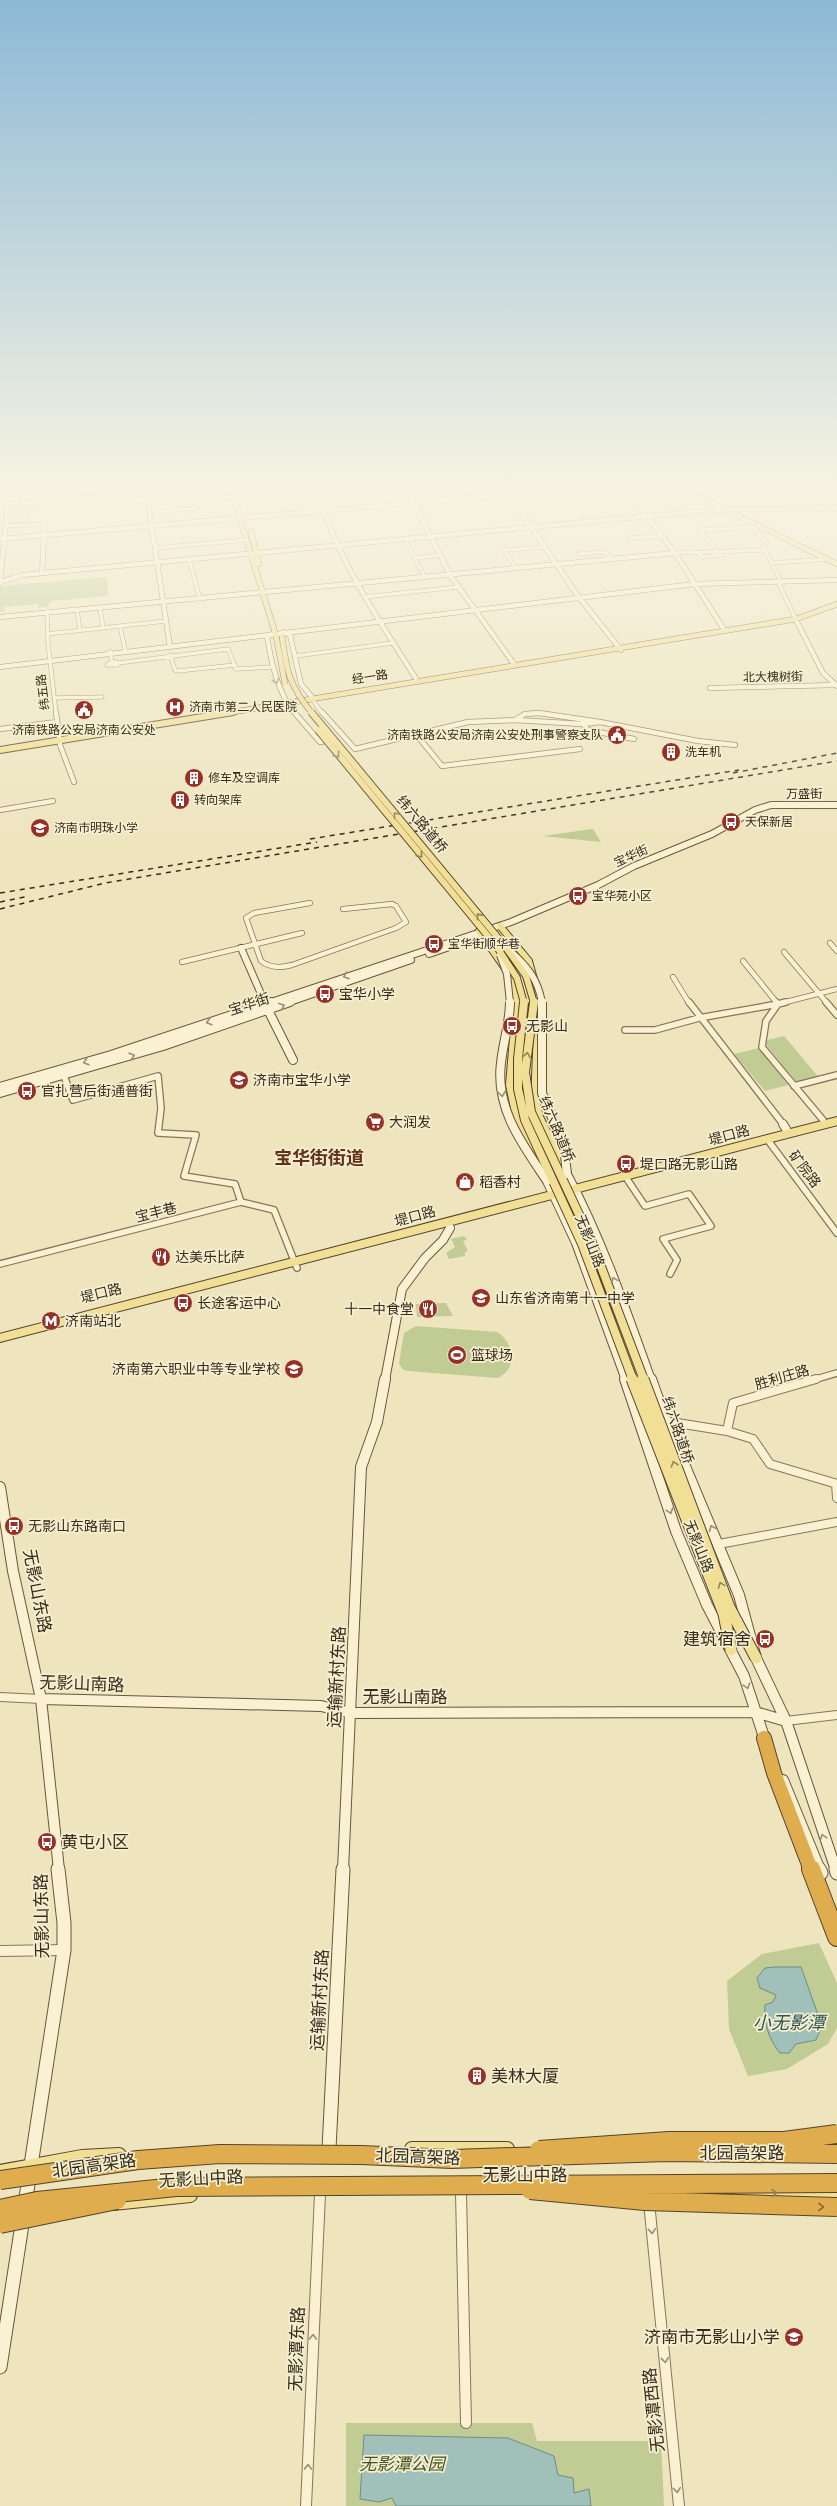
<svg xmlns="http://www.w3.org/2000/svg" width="837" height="2506" font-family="'Crimson Pro','Noto Sans SC',serif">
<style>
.green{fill:#c0cc93}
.water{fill:#a2c0ba;stroke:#6a8e88}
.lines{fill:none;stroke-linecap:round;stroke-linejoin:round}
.stream{stroke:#6a8e88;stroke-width:2}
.street-tunnel{stroke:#c9c09e;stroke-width:3.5;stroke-dasharray:3.5 1.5;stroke-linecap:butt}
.street-far4-casing{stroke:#877557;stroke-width:4.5}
.street-far3-casing{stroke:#877557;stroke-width:6}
.street-far2-casing{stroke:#877557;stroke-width:8}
.street-far1-casing{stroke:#877557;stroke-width:10}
.street-casing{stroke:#877557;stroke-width:12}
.secondary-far4-casing{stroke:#68563b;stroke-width:5.5}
.secondary-far3-casing{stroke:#68563b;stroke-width:8}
.secondary-far2-casing{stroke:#68563b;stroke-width:10}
.secondary-far1-casing{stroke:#68563b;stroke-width:12}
.secondary-casing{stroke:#68563b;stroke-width:15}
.primary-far3-casing{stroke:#54432c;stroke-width:6}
.primary-far2-casing{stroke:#54432c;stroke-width:8}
.primary-far1-casing{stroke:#54432c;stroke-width:10}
.primary-casing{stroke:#54432c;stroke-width:16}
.highway-far1-casing{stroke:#54432c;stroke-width:16}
.highway-casing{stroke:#54432c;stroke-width:20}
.street-far4{stroke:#f9f1d2;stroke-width:3.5}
.street-far3{stroke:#f9f1d2;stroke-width:4.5}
.street-far2{stroke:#f9f1d2;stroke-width:5.5}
.street-far1{stroke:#f9f1d2;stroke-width:8}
.street{stroke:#f9f1d2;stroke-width:10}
.secondary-far4{stroke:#f9f1d2;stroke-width:4.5}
.secondary-far3{stroke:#f9f1d2;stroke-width:6}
.secondary-far2{stroke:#f9f1d2;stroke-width:8}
.secondary-far1{stroke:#f9f1d2;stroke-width:10}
.secondary{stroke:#f9f1d2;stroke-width:13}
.primary-far3{stroke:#f2df96;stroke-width:5}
.primary-far2{stroke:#f2df96;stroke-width:6}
.primary-far1{stroke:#f2df96;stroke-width:8}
.primary{stroke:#f2df96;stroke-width:14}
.highway-far1{stroke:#dfad4e;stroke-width:14}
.highway{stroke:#dfad4e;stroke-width:18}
.rail{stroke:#362b1c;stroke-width:1.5;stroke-dasharray:5 5;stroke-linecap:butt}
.secondary-bridge-far1-casing{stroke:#68563b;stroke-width:8;stroke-linecap:butt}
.secondary-bridge-casing{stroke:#68563b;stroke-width:10;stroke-linecap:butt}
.primary-bridge-far3-casing{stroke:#54432c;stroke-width:6;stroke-linecap:butt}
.primary-bridge-far2-casing{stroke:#54432c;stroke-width:8;stroke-linecap:butt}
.primary-bridge-far1-casing{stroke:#54432c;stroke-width:10;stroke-linecap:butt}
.primary-bridge-casing{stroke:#54432c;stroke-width:13;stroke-linecap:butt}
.highway-bridge-casing{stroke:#54432c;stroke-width:20;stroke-linecap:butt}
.secondary-bridge-far1{stroke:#f9f1d2;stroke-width:6}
.secondary-bridge{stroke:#f9f1d2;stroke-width:8}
.primary-bridge-far3{stroke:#f2df96;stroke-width:5}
.primary-bridge-far2{stroke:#f2df96;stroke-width:6}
.primary-bridge-far1{stroke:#f2df96;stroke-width:8}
.primary-bridge{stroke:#f2df96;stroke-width:11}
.highway-bridge{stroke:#dfad4e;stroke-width:18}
.oneway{stroke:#988e77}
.oneway2{stroke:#948559}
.oneway3{stroke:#826632}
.labels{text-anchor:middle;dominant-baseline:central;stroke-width:3.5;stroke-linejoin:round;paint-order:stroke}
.far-street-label{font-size:12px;fill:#362b1c;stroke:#f5eecf}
.far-poi-label{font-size:12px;fill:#362b1c;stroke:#f5eecf;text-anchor:start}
.street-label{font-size:14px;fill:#362b1c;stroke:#f5eecf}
.poi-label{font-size:14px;fill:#362b1c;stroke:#f5eecf;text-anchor:start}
.near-street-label{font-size:17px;fill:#362b1c;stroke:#f5eecf}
.near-poi-label{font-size:17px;fill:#362b1c;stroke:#f5eecf;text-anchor:end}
.near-park-label{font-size:17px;font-style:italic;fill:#425323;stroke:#f5eecf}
.district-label{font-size:18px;font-weight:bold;fill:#63311b;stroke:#f5eecf}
.near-water-label{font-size:18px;font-style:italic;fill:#2b5556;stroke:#f5eecf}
</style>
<rect width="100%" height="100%" fill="#eee5bf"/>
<path class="green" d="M107 577 108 596 51 601 47 607 38 608V604L4 607 5 612H0V586Z
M593 829 601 842 543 836 592 829Z
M784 1036 821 1080 799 1085 763 1041Z
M759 1048 788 1085 765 1091 734 1054Z
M464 1236 467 1240 463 1241 468 1251 465 1252V1256L449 1259 446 1253 455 1247 451 1239Z
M446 1303 453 1316 417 1317 416 1304Z
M416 1326 497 1332C515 1343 518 1370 497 1378L408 1371 402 1369 399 1363 404 1333Z
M819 1943 837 1983V2028L828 2044 787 2069 748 2076 729 2029 727 1981 762 1954Z
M346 2423H532L537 2441H661L664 2506H346Z"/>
<path class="water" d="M775 1967H801L822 2026 816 2040 796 2044 789 2053H780C768 2038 764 2024 765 2005L773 2002 776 1995 760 1988 757 1978 765 1968Z
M364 2435 508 2438 554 2456 558 2475 573 2478 574 2493 589 2489 591 2506H396L392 2498 379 2502 360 2499Z"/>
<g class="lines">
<path class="stream" d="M406 1278 420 1259
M391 1326 393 1318"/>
<path class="street-tunnel" d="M10 521H16"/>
<g class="street-far4-casing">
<path id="street-far4" d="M821 489 833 508
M413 492 448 489
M417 496 452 494
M193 500 234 497
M149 512 196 508 189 489
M748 520 764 541V547L780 580 779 584 797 622
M16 521 25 520V507
M5 526 45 524 44 536
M699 530 754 527
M630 538 660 536
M405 540 425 577
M155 548 247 540
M697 552 702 557 721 555 699 530
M675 553 765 550
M579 554 605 552 611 559
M415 558 441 555
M189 560 200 599
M772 563 828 559
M516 568 504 550 544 547
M364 597 458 587
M100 608 103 628
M77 610 80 630
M47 612 48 643 56 713
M120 626 125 650
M47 634 166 621
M110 651 112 662
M170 655 175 670 178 671 235 665
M295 656 393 643
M112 662H116L118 665H107Z
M118 663 228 649 236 669 272 667
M54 698 102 697
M314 702 322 713
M289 706 295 713"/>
</g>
<g class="street-far3-casing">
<path id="street-far3" d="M56 712 60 745 74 782
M294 712 320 742 330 740
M322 712 355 749 468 722 515 720 525 714 539 713 600 722
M515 720 583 724 600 722 698 741 735 745
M583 724 588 730 634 739
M0 729 57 722
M415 733 442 766 580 749
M0 810 53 801
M310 903 254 913 246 918 261 961C270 968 281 968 292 965L396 928 406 922 396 906 392 904 343 909
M830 943 837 951
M784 952 827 1003
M743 961 777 1003
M182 962 302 933
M673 977 689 1003
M782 1003 837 989"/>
</g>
<g class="street-far2-casing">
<path id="street-far2" d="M689 1002 783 1124
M786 1002 778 1004 766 1021 762 1047 823 1120
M826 1002 837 1015
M625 1030H655L699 1018 778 1004 776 1002
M64 1076 73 1100 158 1076 161 1108 158 1133 196 1135 184 1176 235 1184 241 1202
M794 1086 837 1075
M767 1139 837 1233
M625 1176 645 1206 689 1194 711 1226 663 1239 677 1260 670 1274
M0 1264 241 1202 274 1210 297 1268
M813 1380 837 1373"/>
</g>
<g class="street-far1-casing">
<path id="street-far1" d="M816 1379 733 1403 727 1431 753 1439 770 1464 837 1484
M665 1421 727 1431
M836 1484 837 1498
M719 1544 837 1522
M0 1697 41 1699
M786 1721 837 1715"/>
</g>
<g class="street-casing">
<path id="street" d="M0 1951 64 1950
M461 2193 466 2423
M649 2202 679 2506
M306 2506 320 2194"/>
</g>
<g class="secondary-far4-casing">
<path id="secondary-far4" d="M22 489 23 503
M146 489 170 647
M407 489 450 575 514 664
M505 489 578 596 621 650
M626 489 675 553 725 631
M0 505 198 489
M324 511C346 573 382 625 417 680
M0 539 572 489
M42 573 44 536
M0 582 22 575 649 516 733 509 837 508
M0 582 8 504
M0 617 675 553
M797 622 823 673 837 686
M272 634 267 636C271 661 276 684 289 706L290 703 312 699V697L301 684 290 635 283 632
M0 667 695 584 837 580
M710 688 837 685"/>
</g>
<g class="secondary-far3-casing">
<path id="secondary-far3" d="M241 948 265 1003
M429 954 490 933
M268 1003 511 922 598 885 634 866 712 834 755 810 771 805H837
M287 1003 411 960"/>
</g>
<g class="secondary-far2-casing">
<path id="secondary-far2" d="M264 1002 293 1060
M0 1087 111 1055 271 1002
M0 1093 163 1046 290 1002
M783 1124 786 1129
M567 1174C602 1240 626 1310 651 1380
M547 1181 576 1243 626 1380
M385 1380 402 1289 425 1258 443 1240 450 1228"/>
</g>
<g class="secondary-far1-casing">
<path id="secondary-far1" d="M625 1379 676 1531 707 1605 744 1676 765 1740
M651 1379 666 1421 739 1595 756 1658 786 1721 836 1870
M0 1487 13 1571 41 1699 59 1870
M41 1699 321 1706 351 1713 755 1712 786 1721
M783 1780 820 1870
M343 1870 361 1467 377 1422 385 1379"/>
</g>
<g class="secondary-casing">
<path id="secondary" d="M819 1869 821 1873
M836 1869 837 1873
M329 2149 343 1869
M25 2204 64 1950V1923L58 1869
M0 2367 23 2218"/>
</g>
<g class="primary-far3-casing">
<path id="primary-far3" d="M231 489 276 636
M683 489 837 564
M251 532 259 564
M227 713 796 619 837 604"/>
</g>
<g class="primary-far2-casing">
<path id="primary-far2" d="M0 750 233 712
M500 926 529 961 534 979
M479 931 513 980 517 1003"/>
</g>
<g class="primary-far1-casing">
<path id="primary-far1" d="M517 1002 510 1085 518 1122 541 1167
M539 1005 535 1101 539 1117 567 1174
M0 1338 837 1121"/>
</g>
<g class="primary-casing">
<path id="primary" d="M412 2149H507
M0 2172 82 2157 119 2155
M686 2193 837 2194
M113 2203 190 2195"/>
</g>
<g class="highway-far1-casing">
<path id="highway-far1" d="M764 1738 774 1773 811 1870"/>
</g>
<g class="highway-casing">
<path id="highway" d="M811 1869 837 1937"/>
</g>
<use href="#street-far4" class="street-far4"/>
<use href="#street-far3" class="street-far3"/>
<use href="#street-far2" class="street-far2"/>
<use href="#street-far1" class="street-far1"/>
<use href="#street" class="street"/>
<use href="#secondary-far4" class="secondary-far4"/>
<use href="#secondary-far3" class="secondary-far3"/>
<use href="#secondary-far2" class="secondary-far2"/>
<use href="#secondary-far1" class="secondary-far1"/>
<use href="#secondary" class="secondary"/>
<use href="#primary-far3" class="primary-far3"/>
<use href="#primary-far2" class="primary-far2"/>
<use href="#primary-far1" class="primary-far1"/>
<use href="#primary" class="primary"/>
<use href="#highway-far1" class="highway-far1"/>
<use href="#highway" class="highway"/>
<path class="rail" d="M733 773 837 753
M310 839 739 770
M0 893 317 842
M0 902 25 897
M0 909 105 883 837 761"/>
<g class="secondary-bridge-far1-casing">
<path id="secondary-bridge-far1" d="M508 949C526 965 538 978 542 1003
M500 955 507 974 510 1003"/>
</g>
<g class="secondary-bridge-casing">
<path id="secondary-bridge" d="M510 1002C510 1022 503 1043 501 1063 495 1109 523 1145 547 1181
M542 1002V1093L564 1147 567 1174"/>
</g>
<g class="primary-bridge-far3-casing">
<path id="primary-bridge-far3" d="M276 636 285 684
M282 636C287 671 288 684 312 713"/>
</g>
<g class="primary-bridge-far2-casing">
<path id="primary-bridge-far2" d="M311 712 504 945 526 976 534 1003
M318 730 497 947 517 978 524 1003"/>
</g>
<g class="primary-bridge-far1-casing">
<path id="primary-bridge-far1" d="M524 1002 518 1059V1089L525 1120 582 1244 633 1380
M534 1002 525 1072 531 1112 591 1240 644 1380"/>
</g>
<g class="primary-bridge-casing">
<path id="primary-bridge" d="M632 1379 724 1614 731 1650
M643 1379 729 1607 756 1658"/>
</g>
<g class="highway-bridge-casing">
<path id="highway-bridge" d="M539 2150 669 2141H784L837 2134
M0 2180 138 2160 220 2154 361 2155 452 2159 667 2152 837 2154
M530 2190 645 2201 837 2207
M0 2209 37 2201 176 2187 837 2183
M0 2224 117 2200"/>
</g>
<use href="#secondary-bridge-far1" class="secondary-bridge-far1"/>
<use href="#secondary-bridge" class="secondary-bridge"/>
<use href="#primary-bridge-far3" class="primary-bridge-far3"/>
<use href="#primary-bridge-far2" class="primary-bridge-far2"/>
<use href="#primary-bridge-far1" class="primary-bridge-far1"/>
<use href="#primary-bridge" class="primary-bridge"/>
<use href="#highway-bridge" class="highway-bridge"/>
</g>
<defs><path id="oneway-chevron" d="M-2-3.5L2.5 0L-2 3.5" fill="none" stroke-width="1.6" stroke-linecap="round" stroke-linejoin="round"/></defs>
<g class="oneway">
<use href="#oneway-chevron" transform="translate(276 681) rotate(71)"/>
<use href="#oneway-chevron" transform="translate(346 976) rotate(161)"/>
<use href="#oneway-chevron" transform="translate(282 1006) rotate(-20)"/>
<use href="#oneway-chevron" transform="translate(209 1022) rotate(162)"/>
<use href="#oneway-chevron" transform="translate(132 1056) rotate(-16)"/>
<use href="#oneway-chevron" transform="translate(86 1062) rotate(164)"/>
<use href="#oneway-chevron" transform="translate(502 1094) rotate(81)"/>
<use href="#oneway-chevron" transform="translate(614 1280) rotate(-110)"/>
<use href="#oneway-chevron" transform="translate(670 1511) rotate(72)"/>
<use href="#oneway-chevron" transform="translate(712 1528) rotate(-113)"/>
<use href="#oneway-chevron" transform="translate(747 1686) rotate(73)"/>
<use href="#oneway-chevron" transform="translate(823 1837) rotate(-108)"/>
<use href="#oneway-chevron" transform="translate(652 2231) rotate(84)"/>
<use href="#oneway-chevron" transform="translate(313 2337) rotate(-88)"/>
<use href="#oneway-chevron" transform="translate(665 2360) rotate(84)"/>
<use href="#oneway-chevron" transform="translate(308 2467) rotate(-88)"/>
<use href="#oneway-chevron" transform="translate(677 2490) rotate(84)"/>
</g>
<g class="oneway2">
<use href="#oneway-chevron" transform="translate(337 755) rotate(52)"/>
<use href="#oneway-chevron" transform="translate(396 815) rotate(-130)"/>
<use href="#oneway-chevron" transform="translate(420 855) rotate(51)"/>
<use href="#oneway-chevron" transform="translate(479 916) rotate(-129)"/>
<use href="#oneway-chevron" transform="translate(527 1055) rotate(-80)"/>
<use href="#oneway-chevron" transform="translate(674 1464) rotate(-109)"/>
<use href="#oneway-chevron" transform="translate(721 1585) rotate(-111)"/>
<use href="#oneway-chevron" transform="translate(774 2193)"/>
</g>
<use class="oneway3" href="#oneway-chevron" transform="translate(821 2207) rotate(1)"/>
<linearGradient id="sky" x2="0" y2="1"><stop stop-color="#8cb9d6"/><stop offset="0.58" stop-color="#f7f3e2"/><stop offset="1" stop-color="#f7f3e2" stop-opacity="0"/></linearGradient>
<rect width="837" height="840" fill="url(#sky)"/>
<defs>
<g id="hospital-disc" transform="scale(1)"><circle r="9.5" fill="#963127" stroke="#f5eecf"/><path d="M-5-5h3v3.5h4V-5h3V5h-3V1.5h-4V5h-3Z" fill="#fff"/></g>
<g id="civic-disc" transform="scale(1)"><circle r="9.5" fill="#963127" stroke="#f5eecf"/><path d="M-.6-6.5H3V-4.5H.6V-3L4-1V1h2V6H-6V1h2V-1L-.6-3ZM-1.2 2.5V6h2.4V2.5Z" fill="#fff"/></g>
<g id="building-disc" transform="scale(1)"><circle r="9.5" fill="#963127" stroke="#f5eecf"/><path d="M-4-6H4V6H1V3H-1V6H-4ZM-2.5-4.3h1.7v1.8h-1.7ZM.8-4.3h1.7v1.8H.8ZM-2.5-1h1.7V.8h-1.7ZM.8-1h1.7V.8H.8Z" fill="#fff"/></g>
<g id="bus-disc" transform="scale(1)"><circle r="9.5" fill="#963127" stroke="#f5eecf"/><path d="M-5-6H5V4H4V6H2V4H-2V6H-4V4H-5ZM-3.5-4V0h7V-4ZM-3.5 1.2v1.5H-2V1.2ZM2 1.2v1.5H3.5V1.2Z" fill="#fff"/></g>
<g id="school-disc" transform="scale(1)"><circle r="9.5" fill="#963127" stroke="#f5eecf"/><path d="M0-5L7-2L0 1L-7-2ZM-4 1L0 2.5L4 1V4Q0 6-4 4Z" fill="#fff"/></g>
<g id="supermarket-disc" transform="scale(1)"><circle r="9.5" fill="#963127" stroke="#f5eecf"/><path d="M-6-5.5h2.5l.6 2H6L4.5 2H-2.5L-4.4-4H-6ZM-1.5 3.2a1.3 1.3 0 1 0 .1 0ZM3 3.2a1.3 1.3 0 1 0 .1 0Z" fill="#fff"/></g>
<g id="shop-disc" transform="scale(1)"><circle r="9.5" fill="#963127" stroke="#f5eecf"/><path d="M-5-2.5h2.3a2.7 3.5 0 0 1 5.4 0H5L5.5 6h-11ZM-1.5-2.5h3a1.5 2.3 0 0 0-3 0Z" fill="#fff"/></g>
<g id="restaurant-disc" transform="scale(1)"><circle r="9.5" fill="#963127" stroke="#f5eecf"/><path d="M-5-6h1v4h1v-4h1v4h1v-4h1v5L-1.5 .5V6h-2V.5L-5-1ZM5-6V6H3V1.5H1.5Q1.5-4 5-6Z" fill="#fff"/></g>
<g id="metro-disc" transform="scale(1)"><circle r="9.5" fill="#963127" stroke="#f5eecf"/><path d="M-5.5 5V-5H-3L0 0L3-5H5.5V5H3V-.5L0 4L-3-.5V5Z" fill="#fff"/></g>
<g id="stadium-disc" transform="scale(1)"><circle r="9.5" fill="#963127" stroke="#f5eecf"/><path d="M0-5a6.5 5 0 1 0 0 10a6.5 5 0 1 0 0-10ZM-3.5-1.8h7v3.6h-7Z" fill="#fff"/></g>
</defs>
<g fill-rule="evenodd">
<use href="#hospital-disc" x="175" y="707"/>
<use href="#civic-disc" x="84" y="710"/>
<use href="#civic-disc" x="617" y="735"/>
<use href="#building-disc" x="671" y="752"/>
<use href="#building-disc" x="194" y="778"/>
<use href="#building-disc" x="180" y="800"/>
<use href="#bus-disc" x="731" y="822"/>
<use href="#school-disc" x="40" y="828"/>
<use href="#bus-disc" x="578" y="896"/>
<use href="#bus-disc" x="434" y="944"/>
<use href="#bus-disc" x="325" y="994"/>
<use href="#bus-disc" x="512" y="1026"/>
<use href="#school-disc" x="239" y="1080"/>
<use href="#bus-disc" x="27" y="1091"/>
<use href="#supermarket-disc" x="375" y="1122"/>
<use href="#bus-disc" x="626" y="1164"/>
<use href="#shop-disc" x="465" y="1182"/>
<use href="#restaurant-disc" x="161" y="1257"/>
<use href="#school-disc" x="481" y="1298"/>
<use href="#bus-disc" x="183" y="1303"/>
<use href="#restaurant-disc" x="428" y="1309"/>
<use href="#metro-disc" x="51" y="1321"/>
<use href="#stadium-disc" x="457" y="1355"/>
<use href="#school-disc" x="294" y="1369"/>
<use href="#bus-disc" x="14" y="1526"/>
<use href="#bus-disc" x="765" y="1639"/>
<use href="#bus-disc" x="47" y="1842"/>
<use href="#building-disc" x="477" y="2076"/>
<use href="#school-disc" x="794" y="2337"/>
</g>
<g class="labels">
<g class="far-street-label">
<text transform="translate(370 677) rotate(-9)">经一路</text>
<text transform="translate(773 677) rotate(-1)">北大槐树街</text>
<text transform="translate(43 692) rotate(-97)">纬五路</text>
<text x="804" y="794">万盛街</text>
<text transform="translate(631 856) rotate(-24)">宝华街</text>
</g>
<g class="far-poi-label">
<text x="189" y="707">济南市第二人民医院</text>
<text x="84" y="730" text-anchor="middle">济南铁路公安局济南公安处</text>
<text x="603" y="735" text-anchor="end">济南铁路公安局济南公安处刑事警察支队</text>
<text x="685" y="752">洗车机</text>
<text x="208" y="778">修车及空调库</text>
<text x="194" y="800">转向架库</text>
<text x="745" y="822">天保新居</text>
<text x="54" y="828">济南市明珠小学</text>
<text x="592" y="896">宝华苑小区</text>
<text x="448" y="944">宝华街顺华巷</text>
</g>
<g class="street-label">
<text transform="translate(422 824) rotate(50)">纬六路道桥</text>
<text transform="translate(249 1004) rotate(-18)">宝华街</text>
<text transform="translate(557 1129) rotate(67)">纬六路道桥</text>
<text transform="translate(729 1135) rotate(-15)">堤口路</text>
<text transform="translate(805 1169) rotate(53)">矿院路</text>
<text transform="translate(156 1212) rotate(-14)">宝丰巷</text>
<text transform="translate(415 1216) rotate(-15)">堤口路</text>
<text transform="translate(590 1241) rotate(68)">无影山路</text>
<text transform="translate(101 1293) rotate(-14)">堤口路</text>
<text transform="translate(782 1377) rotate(-16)">胜利庄路</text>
<text transform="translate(678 1430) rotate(71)">纬六路道桥</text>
<text transform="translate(699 1546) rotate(68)">无影山路</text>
</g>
<g class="poi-label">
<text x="339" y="994">宝华小学</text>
<text x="526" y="1026">无影山</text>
<text x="253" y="1080">济南市宝华小学</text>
<text x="41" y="1091">官扎营后街通普街</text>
<text x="389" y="1122">大润发</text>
<text x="640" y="1164">堤口路无影山路</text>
<text x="479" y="1182">稻香村</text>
<text x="175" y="1257">达美乐比萨</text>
<text x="495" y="1298">山东省济南第十一中学</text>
<text x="197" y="1303">长途客运中心</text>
<text x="414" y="1309" text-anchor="end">十一中食堂</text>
<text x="65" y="1321">济南站北</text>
<text x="471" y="1355">篮球场</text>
<text x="280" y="1369" text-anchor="end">济南第六职业中等专业学校</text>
<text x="28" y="1526">无影山东路南口</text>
</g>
<g class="near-street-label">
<text transform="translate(37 1591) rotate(79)">无影山东路</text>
<text transform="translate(337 1677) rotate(-87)">运输新村东路</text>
<text transform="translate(82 1684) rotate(2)">无影山南路</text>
<text x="405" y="1697">无影山南路</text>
<text transform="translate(42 1916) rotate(-91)">无影山东路</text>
<text transform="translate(320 2000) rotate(-87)">运输新村东路</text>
<text x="742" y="2153">北园高架路</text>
<text transform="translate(418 2157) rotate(2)">北园高架路</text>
<text transform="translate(94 2166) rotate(-8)">北园高架路</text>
<text x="525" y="2175">无影山中路</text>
<text transform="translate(201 2179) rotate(-3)">无影山中路</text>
<text transform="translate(297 2349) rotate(-88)">无影潭东路</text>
<text transform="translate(654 2410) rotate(-96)">无影潭西路</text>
</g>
<g class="near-poi-label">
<text x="751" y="1639">建筑宿舍</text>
<text x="61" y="1842" text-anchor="start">黄屯小区</text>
<text x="491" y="2076" text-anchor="start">美林大厦</text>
<text x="780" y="2337">济南市无影山小学</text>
</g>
<g class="near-park-label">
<text x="402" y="2464">无影潭公园</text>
</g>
<g class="district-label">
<text x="319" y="1158">宝华街街道</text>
</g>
<g class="near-water-label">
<text x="789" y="2023">小无影潭</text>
</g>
</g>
</svg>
